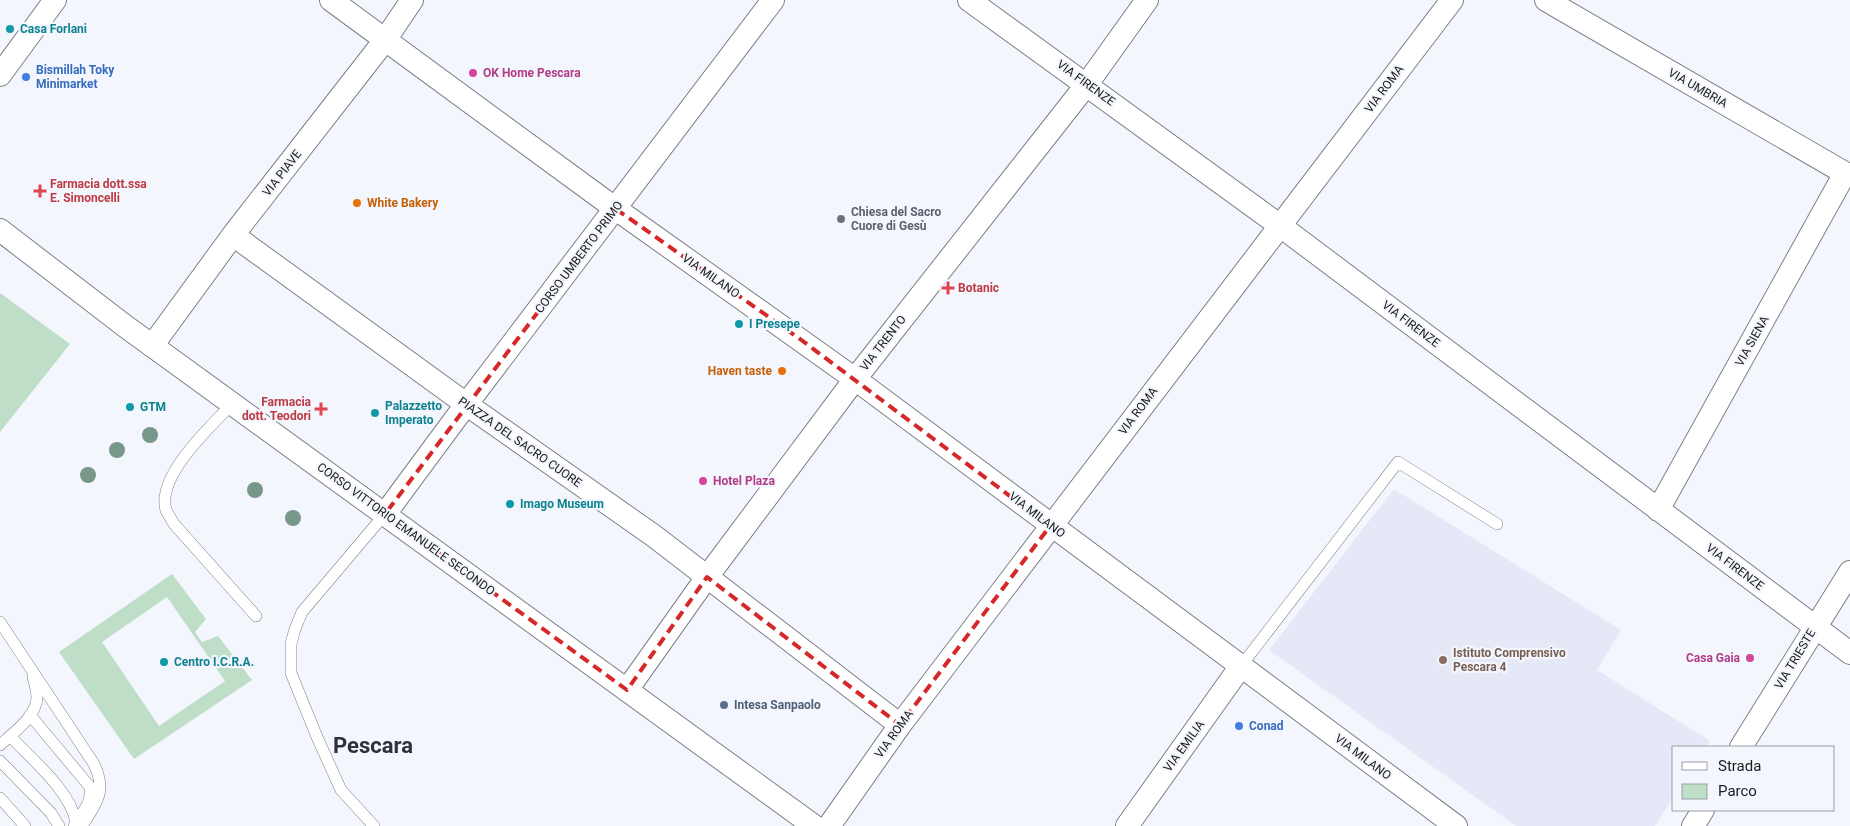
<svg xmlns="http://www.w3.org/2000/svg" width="1850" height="826" font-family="Roboto,sans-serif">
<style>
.built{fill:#e5e8f7}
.green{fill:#bedec8;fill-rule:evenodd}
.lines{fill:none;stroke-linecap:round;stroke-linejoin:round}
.lane-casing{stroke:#7f8087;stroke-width:12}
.street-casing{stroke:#7f8087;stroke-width:24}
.lane{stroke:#fff;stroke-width:11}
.street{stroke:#fff;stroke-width:22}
.tree{fill:#779789}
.marked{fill:none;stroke:#d62828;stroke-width:4;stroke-dasharray:10 6;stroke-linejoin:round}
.culture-dot{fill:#0f9aa8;stroke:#f4f6fe;stroke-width:2}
.hotel-dot{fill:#d1479c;stroke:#f4f6fe;stroke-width:2}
.shop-dot{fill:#3f7fe0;stroke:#f4f6fe;stroke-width:2}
.health-dot{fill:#e0444e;stroke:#f4f6fe;stroke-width:2}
.food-dot{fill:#e8710a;stroke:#f4f6fe;stroke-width:2}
.worship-dot{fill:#6b7280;stroke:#f4f6fe;stroke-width:2}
.education-dot{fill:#8d6e63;stroke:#f4f6fe;stroke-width:2}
.service-dot{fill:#5c6f8a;stroke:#f4f6fe;stroke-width:2}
.labels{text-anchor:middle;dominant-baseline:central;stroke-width:4.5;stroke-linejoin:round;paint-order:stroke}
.culture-label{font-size:12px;font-weight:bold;fill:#0d838f;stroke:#f4f6fe;text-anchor:start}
.shop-label{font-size:12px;font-weight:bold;fill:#366cbe;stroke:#f4f6fe;text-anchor:start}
.hotel-label{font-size:12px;font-weight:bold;fill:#b23c85;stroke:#f4f6fe;text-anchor:start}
.street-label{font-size:12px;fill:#191a1c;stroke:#f4f6fe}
.health-label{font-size:12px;font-weight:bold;fill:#be3a42;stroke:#f4f6fe;text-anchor:start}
.food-label{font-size:12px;font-weight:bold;fill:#c56008;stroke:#f4f6fe;text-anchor:start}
.worship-label{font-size:12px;font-weight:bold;fill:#5b616d;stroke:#f4f6fe;text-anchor:start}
.education-label{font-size:12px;font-weight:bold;fill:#785e54;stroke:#f4f6fe;text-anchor:start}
.service-label{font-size:12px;font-weight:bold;fill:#4e5e75;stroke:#f4f6fe;text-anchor:start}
.town-label{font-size:22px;font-weight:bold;fill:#303137;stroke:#f4f6fe}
</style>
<rect width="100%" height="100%" fill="#f4f6fe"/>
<path class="built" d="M1394 489 1621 630 1597 670 1710 741 1705 747H1674V796L1655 826H1516L1269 650Z"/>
<path class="green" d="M0 293 70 344 0 432Z
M172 574 206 619 195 632 202 642 218 636 252 680 134 759 59 652ZM167 597 225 681 159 726 102 642Z"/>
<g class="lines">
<g class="lane-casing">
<path id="lane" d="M233 403C211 426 156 476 166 510 168 514 171 519 174 524L256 616
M0 622 94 764C107 792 97 802 82 826
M1241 666 1398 462 1497 524
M30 715 90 787C93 802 81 814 74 826
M10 736C32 760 70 790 76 822
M0 745C13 733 36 717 37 698 37 691 35 684 33 677
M0 761 51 813 59 826
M0 798 25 826
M374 826 341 790 317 737 291 673V644L295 629 302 612 385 514"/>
</g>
<g class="street-casing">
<path id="street" d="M331 0 616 209 855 379 1456 826
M969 0 1279 225 1850 653
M1546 0 1850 176
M0 75 55 0
M0 230 125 326 814 826
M233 235 466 404 654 536 900 725
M152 346 233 235 385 40 412 0
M1658 510 1845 173
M385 514 456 418 773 0
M627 690 707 577 855 379 1087 84 1147 0
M1741 747 1850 572
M829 826 900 725 1452 0
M1127 826 1241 666
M1693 826 1703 810"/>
</g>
<use href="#lane" class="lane"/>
<use href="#street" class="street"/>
</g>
<g class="tree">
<circle cx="150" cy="435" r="8"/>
<circle cx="117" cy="450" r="8"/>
<circle cx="88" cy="475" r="8"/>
<circle cx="255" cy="490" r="8"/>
<circle cx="293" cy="518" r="8"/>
</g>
<path class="marked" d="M616 209 800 339 1050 526 900 725 707 577 627 690 385 514Z"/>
<g class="culture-dot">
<circle cx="10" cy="29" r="5"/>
<circle cx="739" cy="324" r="5"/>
<circle cx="130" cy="407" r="5"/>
<circle cx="375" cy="413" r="5"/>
<circle cx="510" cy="504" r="5"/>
<circle cx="164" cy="662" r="5"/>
</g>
<g class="hotel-dot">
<circle cx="473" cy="73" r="5"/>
<circle cx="703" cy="481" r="5"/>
<circle cx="1750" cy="658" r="5"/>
</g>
<g class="shop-dot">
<circle cx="26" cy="77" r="5"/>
<circle cx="1239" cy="726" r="5"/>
</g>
<g class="health-dot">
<path d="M37.5 183.5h5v5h5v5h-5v5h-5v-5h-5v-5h5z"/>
<path d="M945.5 280.5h5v5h5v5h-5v5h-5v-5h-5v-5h5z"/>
<path d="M318.5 401.5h5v5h5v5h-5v5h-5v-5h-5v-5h5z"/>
</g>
<g class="food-dot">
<circle cx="357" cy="203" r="5"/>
<circle cx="782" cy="371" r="5"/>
</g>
<circle class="worship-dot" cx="841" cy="219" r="5"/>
<circle class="education-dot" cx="1443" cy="660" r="5"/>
<circle class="service-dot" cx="724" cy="705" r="5"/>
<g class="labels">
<g class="culture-label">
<text x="20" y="29">Casa Forlani</text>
<text x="749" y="324">I Presepe</text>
<text x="385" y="406">Palazzetto<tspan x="385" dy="14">Imperato</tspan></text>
<text x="140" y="407">GTM</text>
<text x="520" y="504">Imago Museum</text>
<text x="174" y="662">Centro I.C.R.A.</text>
</g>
<g class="shop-label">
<text x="36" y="70">Bismillah Toky<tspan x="36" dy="14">Minimarket</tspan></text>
<text x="1249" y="726">Conad</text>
</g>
<g class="hotel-label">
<text x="483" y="73">OK Home Pescara</text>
<text x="713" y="481">Hotel Plaza</text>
<text x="1740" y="658" text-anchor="end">Casa Gaia</text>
</g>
<g class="street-label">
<text transform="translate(1086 83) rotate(36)">VIA FIRENZE</text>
<text transform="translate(1698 88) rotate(30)">VIA UMBRIA</text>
<text transform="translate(1384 89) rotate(-53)">VIA ROMA</text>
<text transform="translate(282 173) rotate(-52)">VIA PIAVE</text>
<text transform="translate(579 257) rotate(-53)">CORSO UMBERTO PRIMO</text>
<text transform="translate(711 276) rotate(35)">VIA MILANO</text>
<text transform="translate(1411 324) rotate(37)">VIA FIRENZE</text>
<text transform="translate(1752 341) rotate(-61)">VIA SIENA</text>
<text transform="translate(883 343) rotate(-52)">VIA TRENTO</text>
<text transform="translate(1138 411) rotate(-53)">VIA ROMA</text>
<text transform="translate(520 442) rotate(35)">PIAZZA DEL SACRO CUORE</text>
<text transform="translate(1037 515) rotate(37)">VIA MILANO</text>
<text transform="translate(406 529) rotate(36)">CORSO VITTORIO EMANUELE SECONDO</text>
<text transform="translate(1735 567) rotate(37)">VIA FIRENZE</text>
<text transform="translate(1795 659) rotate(-59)">VIA TRIESTE</text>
<text transform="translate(894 734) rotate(-54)">VIA ROMA</text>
<text transform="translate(1184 746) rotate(-54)">VIA EMILIA</text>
<text transform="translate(1363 757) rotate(37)">VIA MILANO</text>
</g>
<g class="health-label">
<text x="50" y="184">Farmacia dott.ssa<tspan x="50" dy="14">E. Simoncelli</tspan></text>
<text x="958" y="288">Botanic</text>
<text x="311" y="402" text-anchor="end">Farmacia<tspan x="311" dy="14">dott. Teodori</tspan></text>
</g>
<g class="food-label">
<text x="367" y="203">White Bakery</text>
<text x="772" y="371" text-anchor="end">Haven taste</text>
</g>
<g class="worship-label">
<text x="851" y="212">Chiesa del Sacro<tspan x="851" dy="14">Cuore di Gesù</tspan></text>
</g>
<g class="education-label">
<text x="1453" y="653">Istituto Comprensivo<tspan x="1453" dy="14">Pescara 4</tspan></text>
</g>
<g class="service-label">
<text x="734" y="705">Intesa Sanpaolo</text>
</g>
<g class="town-label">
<text x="373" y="745">Pescara</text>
</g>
</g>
<rect x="1672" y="746" width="162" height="65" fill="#f4f6fe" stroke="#9c9ea4"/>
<rect x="1682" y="762" width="25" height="8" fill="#ffffff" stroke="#9c9ea4"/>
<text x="1718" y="771" font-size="15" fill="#191a1c">Strada</text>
<rect x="1682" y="784" width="25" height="15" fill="#bedec8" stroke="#9c9ea4"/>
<text x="1718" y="796" font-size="15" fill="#191a1c">Parco</text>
</svg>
